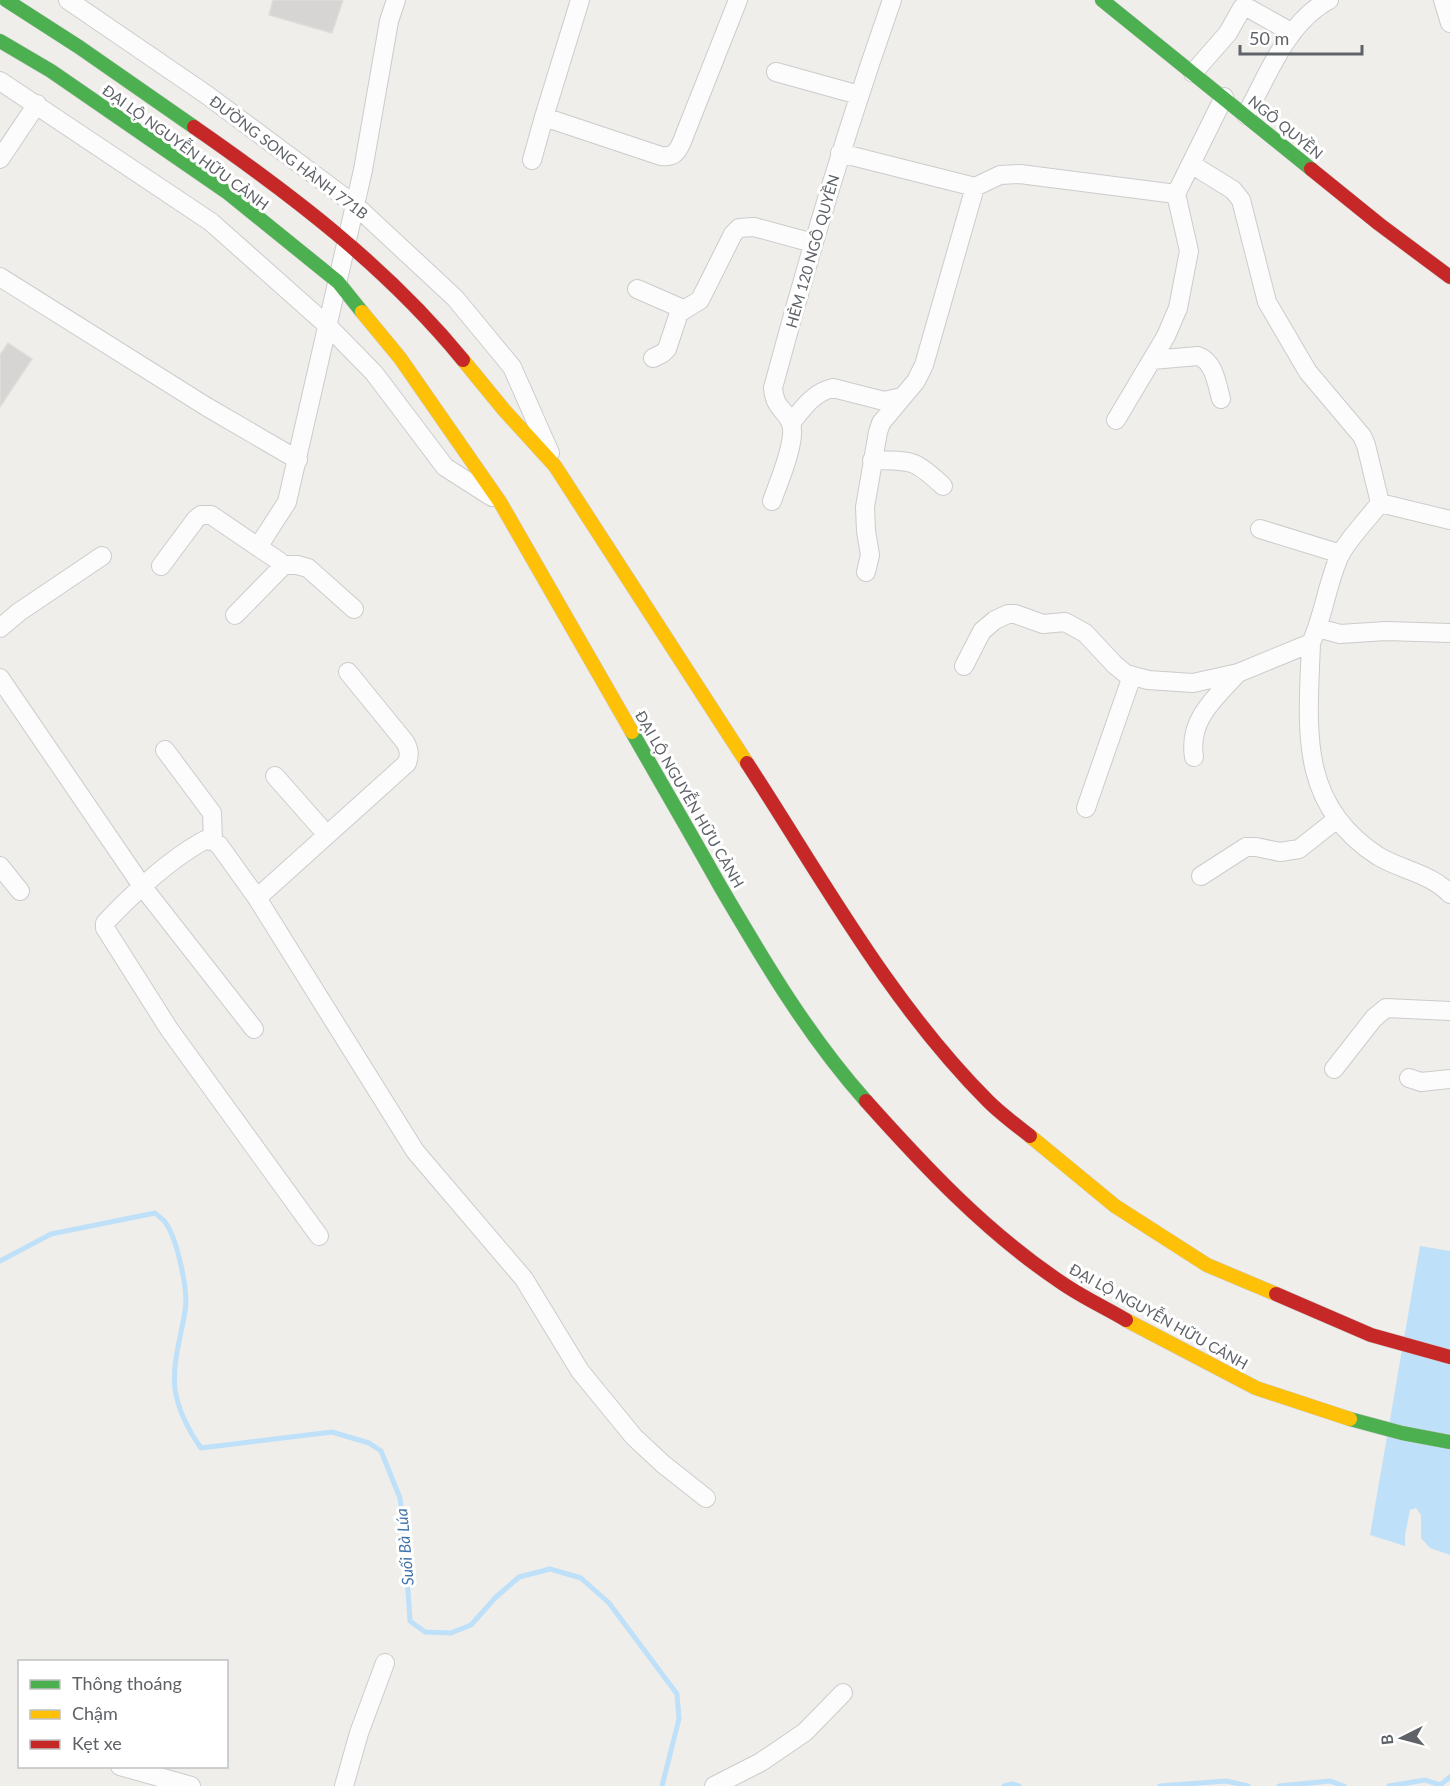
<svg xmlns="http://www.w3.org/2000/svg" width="1450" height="1786" font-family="Lato,sans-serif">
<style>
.water{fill:#bfe0f9}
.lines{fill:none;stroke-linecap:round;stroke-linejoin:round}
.stream{stroke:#bfe0f9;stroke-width:5}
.building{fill:#d6d5d3;stroke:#deddd9;stroke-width:1.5}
.street-casing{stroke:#cbcccc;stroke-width:20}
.fast-casing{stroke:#cacacb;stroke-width:15}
.slow-casing{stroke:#cacacb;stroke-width:15}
.jam-casing{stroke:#cacacb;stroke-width:15}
.street{stroke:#fdfcfc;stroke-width:18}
.fast{stroke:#4caf50;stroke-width:14}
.slow{stroke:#ffc107;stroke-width:14}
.jam{stroke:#c62828;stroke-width:14}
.labels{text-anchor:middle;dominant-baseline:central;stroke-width:6;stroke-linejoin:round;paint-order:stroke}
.street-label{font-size:15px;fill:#5f6368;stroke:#fff}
.water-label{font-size:16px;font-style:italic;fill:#4174aa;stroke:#fff}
</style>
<rect width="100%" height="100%" fill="#efeeea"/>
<path class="water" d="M1420 1246 1450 1251V1555L1430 1548 1421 1538V1515L1416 1508 1410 1510 1405 1535V1546L1370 1535Z"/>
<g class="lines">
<path class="stream" d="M0 1261 51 1234 155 1213C158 1216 163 1219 165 1222 177 1238 189 1292 185 1311 181 1337 172 1363 175 1389 178 1410 189 1431 201 1448L332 1432 369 1443 381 1451 400 1498 404 1531 410 1621 425 1632 451 1633 471 1625 495 1598 519 1577 550 1569 581 1578 609 1603 677 1694 679 1719 662 1786
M1004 1786 1012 1784 1019 1786
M1160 1786 1226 1781 1248 1786
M1279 1786 1330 1781 1344 1786
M1389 1786 1425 1780 1440 1785 1450 1777"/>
</g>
<path class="building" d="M273 0H343L332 33 269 15Z
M8 343 32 359 0 407V355Z"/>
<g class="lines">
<g class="street-casing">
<path id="street" d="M68 0 207 95 355 205 455 298 512 367 550 453
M580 0 544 117 661 156C673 157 676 154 681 144L738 0
M1443 0 1450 23
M776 72 859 95
M1193 73 1228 33 1242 8 1250 9 1291 32
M0 81 211 222 328 326 374 373 445 467 492 497
M1246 115C1268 75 1287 22 1329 0
M840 153 975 187 1000 175 1020 174 1176 194
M0 159 37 104
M532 160 544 117
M0 277 207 407 298 460
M637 289 683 309
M653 358 663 353 667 349 679 313 700 300 733 234 739 228 754 227 813 243
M1152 360 1198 356C1214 361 1217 384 1221 399
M1116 420 1166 336 1178 308 1189 251 1176 194 1224 97
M791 423C803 408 814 392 833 388L884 401 902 397
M872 460C912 461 913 458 943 486
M772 501C778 484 797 440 791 424 786 409 775 410 773 388 808 257 847 128 892 0
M1380 503 1450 520
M1260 529 1341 554
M280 565H297L308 568 354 609
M161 566 196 519 201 515H211L258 547 287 502 363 170 389 21 396 0
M866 572 870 555 866 531 865 507 878 432 881 423 916 381 924 365 975 187
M235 615 280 569 279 561 258 547
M0 628 19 612 102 556
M1318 628 1340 634 1386 631 1450 633
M1311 643C1308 727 1297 804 1378 856 1401 870 1432 874 1450 894
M964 666 982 631 995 620 1008 614H1015L1043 624 1065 622 1085 633 1115 665 1126 674 1148 680 1193 683 1238 673 1311 643C1324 615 1327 583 1340 555 1349 538 1368 519 1380 503L1366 445 1362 436 1308 372 1267 302 1241 200 1233 190 1191 164
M0 678 142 886 254 1029
M165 750 212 813 213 841
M1194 757C1188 720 1215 698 1238 673
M275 776 327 835
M1086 808 1132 676
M0 866 20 891
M1201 876 1246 847H1256L1280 852 1299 849 1337 819
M257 898 407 763C410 754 409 749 405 742L348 672
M1334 1069 1374 1018 1386 1008 1450 1011
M1409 1078 1421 1082 1450 1079
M319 1236 169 1029 105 928V923C131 895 171 858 205 840L213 841 219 845 257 898 415 1151 524 1279 580 1371 634 1437 663 1464 706 1498
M120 1766 191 1786
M344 1786 359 1733 385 1663
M714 1786 761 1762 805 1732 843 1693"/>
</g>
<g class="fast-casing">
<path id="fast" d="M6 0 79 47 194 127
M1102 0 1311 169
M0 41 51 71 228 193 338 282 362 312
M632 732C661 783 691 834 720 886 764 961 808 1036 866 1101
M1350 1419 1402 1433 1450 1442"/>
</g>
<g class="slow-casing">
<path id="slow" d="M362 312 400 358 500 502 632 732
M463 360 504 410 555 466 747 763
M1030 1136 1115 1206 1207 1265 1276 1294
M1126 1320 1256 1388 1350 1419"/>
</g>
<g class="jam-casing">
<path id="jam" d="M194 127C292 195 387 267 463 360
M1311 169 1379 224 1450 277
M747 763C822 878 890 1003 988 1101 1001 1114 1016 1125 1030 1136
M866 1101C925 1167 985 1231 1059 1281 1080 1296 1104 1307 1126 1320
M1276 1294 1371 1335 1450 1357"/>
</g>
<use href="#street" class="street"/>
<use href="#fast" class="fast"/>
<use href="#slow" class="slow"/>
<use href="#jam" class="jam"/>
</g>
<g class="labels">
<g class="street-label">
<text transform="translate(1286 127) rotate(39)">NGÔ QUYỀN</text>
<text transform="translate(186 147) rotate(36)">ĐẠI LỘ NGUYỄN HỮU CẢNH</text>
<text transform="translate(289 157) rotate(37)">ĐƯỜNG SONG HÀNH 771B</text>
<text transform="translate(812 251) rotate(-74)">HẺM 120 NGÔ QUYỀN</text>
<text transform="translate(690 799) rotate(60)">ĐẠI LỘ NGUYỄN HỮU CẢNH</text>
<text transform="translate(1159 1316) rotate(29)">ĐẠI LỘ NGUYỄN HỮU CẢNH</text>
</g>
<g class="water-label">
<text transform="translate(404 1547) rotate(-95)">Suối Bà Lúa</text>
</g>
</g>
<rect x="18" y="1660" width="210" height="108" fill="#ffffff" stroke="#bfc1c3" stroke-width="1.5"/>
<rect x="30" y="1680" width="30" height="9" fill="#4caf50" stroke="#bfc1c3" stroke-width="1.5"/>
<text x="72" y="1690" font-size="18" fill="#5f6368">Thông thoáng</text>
<rect x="30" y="1710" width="30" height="9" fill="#ffc107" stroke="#bfc1c3" stroke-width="1.5"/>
<text x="72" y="1720" font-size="18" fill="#5f6368">Chậm</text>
<rect x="30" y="1740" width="30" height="9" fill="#c62828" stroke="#bfc1c3" stroke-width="1.5"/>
<text x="72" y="1750" font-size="18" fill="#5f6368">Kẹt xe</text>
<g transform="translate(1402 1738) rotate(264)" stroke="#ffffff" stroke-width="4.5" paint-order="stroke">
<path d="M0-4.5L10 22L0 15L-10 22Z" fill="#5f6368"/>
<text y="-9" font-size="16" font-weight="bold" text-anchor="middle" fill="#5f6368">B</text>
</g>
<path d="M1240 45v9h122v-9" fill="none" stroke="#5f6368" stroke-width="3"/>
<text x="1249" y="45" font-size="18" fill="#5f6368" stroke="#ffffff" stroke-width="4.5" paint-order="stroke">50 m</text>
</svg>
